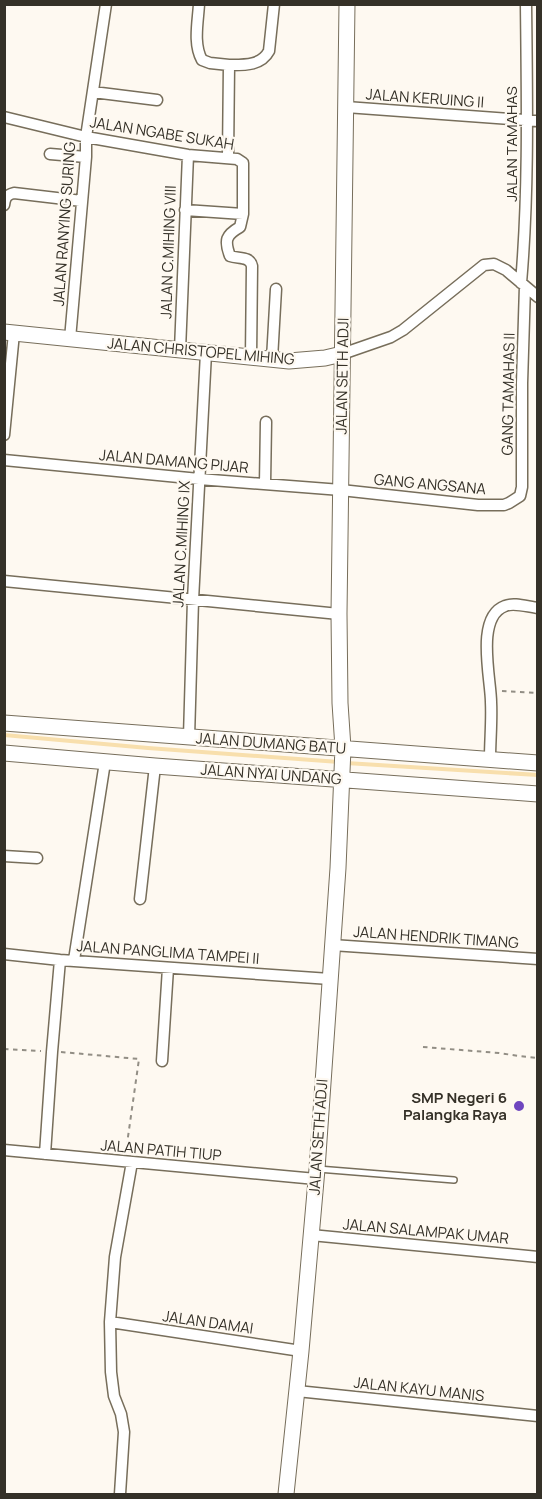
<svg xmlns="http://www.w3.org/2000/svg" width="542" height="1499" font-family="Manrope,sans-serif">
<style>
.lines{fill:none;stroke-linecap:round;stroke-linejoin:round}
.stream{stroke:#f8dfad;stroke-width:4}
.lane-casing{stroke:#776e5b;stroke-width:8}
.street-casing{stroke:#776e5b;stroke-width:13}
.secondary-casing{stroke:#776e5b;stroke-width:17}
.path{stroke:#928e85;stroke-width:2;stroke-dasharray:4.5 4.5;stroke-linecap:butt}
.lane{stroke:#fff;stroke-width:5}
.street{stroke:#fff;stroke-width:10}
.secondary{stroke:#fff;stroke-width:15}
.poi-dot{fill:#6f46bf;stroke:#fef9f1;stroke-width:2}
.labels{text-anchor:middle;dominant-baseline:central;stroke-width:4.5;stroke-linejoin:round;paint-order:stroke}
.street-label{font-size:15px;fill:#353128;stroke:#fef9f1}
.poi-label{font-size:15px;font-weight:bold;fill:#353128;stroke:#fef9f1;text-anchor:end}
</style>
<rect width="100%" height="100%" fill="#fef9f1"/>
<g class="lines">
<path class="stream" d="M4 735 148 748 339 762
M346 763 538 775"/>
<g class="lane-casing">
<path id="lane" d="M318 1169 454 1180"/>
</g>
<g class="street-casing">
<path id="street" d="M199 4C198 22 193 44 202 60L210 63 229 65
M93 92 157 100
M346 107 538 121
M4 117 86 137 188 155 237 159 243 163V214L185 210
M50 154 86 157
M228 158 229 65C244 65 261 66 269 51L274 4
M4 205C5 198 6 195 14 193L82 201
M243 214 240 227C226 235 224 240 230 256 238 259 250 256 252 266L251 357
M521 283C529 190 527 97 526 4
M70 339 86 157V137L106 4
M180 350 188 155
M342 354 391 337 403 330 484 265 494 264 506 270 538 297
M272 359 276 289
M4 435 14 333
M4 460 199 479 341 490 478 505H504L509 503 520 496 522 487V383L525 286
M265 484 266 422
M4 581 339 614
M189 737 193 600 206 353
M490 759C490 740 492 721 491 702 491 679 475 617 505 606 514 602 528 607 538 608
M4 856 37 858
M140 899 155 766
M332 945 538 959
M4 954 60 960 330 979
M74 960 105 762
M162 1061 168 968
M4 1150 316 1179
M45 1154 52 1052 60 960
M311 1235 538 1257
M110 1322 301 1351
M297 1391 538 1416
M120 1494 124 1432 121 1414 114 1396 111 1372 110 1322 115 1257 132 1162"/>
</g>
<g class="secondary-casing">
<path id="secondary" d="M4 332 289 361 325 358 342 354
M4 723 538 763
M4 753 155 766 538 794
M286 1494 301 1351 317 1169 338 868 343 748 340 703 339 614 347 4"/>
</g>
<path class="path" d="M502 691 538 693
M423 1047 499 1053 519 1056 538 1058
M4 1049 41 1051
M61 1052 139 1059 126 1151"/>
<use href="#lane" class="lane"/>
<use href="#street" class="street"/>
<use href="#secondary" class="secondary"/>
</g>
<circle class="poi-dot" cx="519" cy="1106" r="6"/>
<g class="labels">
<g class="street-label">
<text transform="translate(425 98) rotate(4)">JALAN KERUING II</text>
<text transform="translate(162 133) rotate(9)">JALAN NGABE SUKAH</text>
<text transform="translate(511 144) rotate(-90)">JALAN TAMAHAS</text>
<text transform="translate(64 224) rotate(-86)">JALAN RANYING SURING</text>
<text transform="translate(168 252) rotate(-88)">JALAN C.MIHING VIII</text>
<text transform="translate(201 351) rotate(5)">JALAN CHRISTOPEL MIHING</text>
<text transform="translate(342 376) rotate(-89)">JALAN SETH ADJI</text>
<text transform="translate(508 394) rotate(-89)">GANG TAMAHAS II</text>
<text transform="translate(174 461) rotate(5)">JALAN DAMANG PIJAR</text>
<text transform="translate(430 484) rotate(5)">GANG ANGSANA</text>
<text transform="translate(181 544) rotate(-87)">JALAN C.MIHING IX</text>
<text transform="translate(271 743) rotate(4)">JALAN DUMANG BATU</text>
<text transform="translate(271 774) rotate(4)">JALAN NYAI UNDANG</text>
<text transform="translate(436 937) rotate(4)">JALAN HENDRIK TIMANG</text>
<text transform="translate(168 952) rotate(4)">JALAN PANGLIMA TAMPEI II</text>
<text transform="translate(318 1137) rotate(-86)">JALAN SETH ADJI</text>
<text transform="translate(161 1150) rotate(5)">JALAN PATIH TIUP</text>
<text transform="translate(426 1231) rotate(5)">JALAN SALAMPAK UMAR</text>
<text transform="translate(208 1322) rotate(8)">JALAN DAMAI</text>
<text transform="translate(419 1389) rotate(6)">JALAN KAYU MANIS</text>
</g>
<g class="poi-label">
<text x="507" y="1097">SMP Negeri 6<tspan x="507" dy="17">Palangka Raya</tspan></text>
</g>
</g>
<rect width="542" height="1499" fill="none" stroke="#353128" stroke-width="12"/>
</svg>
